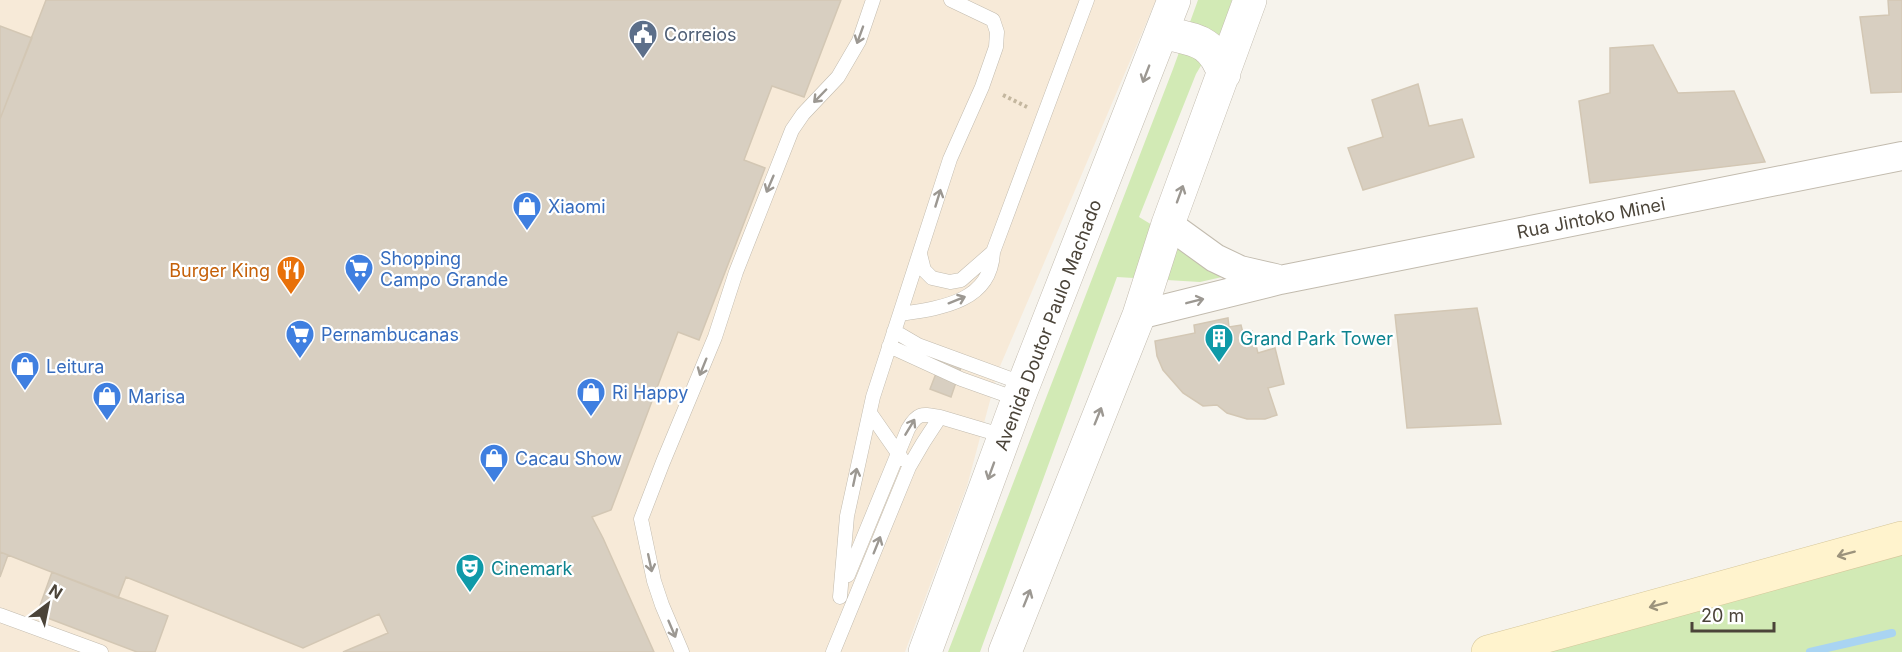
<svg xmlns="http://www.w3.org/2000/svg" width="1902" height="652" font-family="Inter,sans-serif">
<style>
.commercial{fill:#f7ead8}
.green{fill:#d2eab5}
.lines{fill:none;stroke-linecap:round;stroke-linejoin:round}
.stream{stroke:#a9d4f2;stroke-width:8}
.building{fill:#d8cfc1;stroke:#d3c7b4;stroke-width:1.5}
.service-casing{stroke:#c2bbae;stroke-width:15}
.minor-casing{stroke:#c2bbae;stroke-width:30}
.tertiary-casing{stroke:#c2bbae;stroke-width:34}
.secondary-casing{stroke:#d6c79b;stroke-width:34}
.path{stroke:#c4b79f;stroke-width:4;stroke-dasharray:3 3;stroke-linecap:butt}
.service{stroke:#fff;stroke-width:14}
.minor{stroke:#fff;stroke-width:28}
.tertiary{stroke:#fff;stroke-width:33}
.secondary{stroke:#fff3cd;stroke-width:33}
.oneway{stroke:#9c9892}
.oneway2{stroke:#9c937c}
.labels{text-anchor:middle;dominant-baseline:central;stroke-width:4.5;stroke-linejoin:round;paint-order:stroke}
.service-label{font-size:18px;fill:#4e5e75;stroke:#fff;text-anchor:start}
.shop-label{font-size:18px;fill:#366cbe;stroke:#fff;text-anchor:start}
.street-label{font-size:18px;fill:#4b4439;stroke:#fff}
.food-label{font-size:18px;fill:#c56008;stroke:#fff;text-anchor:end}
.culture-label{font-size:18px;fill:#0d838f;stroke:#fff;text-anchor:start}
</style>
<rect width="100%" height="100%" fill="#f6f3ec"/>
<path class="commercial" d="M0 0H1156L998 371 967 486 905 652H0Z"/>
<path class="green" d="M1198 0H1232L1222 30 1196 74 1139 217 1195 251 1231 275 1200 282 1117 277 980 652H948L1173 69Z
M1902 553V652H1531Z"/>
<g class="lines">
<path class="stream" d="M1810 652 1892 633"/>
</g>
<path class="building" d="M46 0H841L804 97 772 86 744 160 765 168 699 340 678 332 611 510 592 517 603 538 654 652H343L388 633 379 614 303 648 126 577 118 598 0 552V119Z
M1888 0H1902V92L1871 93 1860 17 1889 15Z
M0 26 32 38 0 119Z
M1653 45 1678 93 1734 91 1765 162 1590 183 1579 101 1610 93V48Z
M1418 84 1429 126 1462 119 1474 157 1363 190 1348 148 1383 137 1372 100Z
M1477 308 1501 424 1407 428 1395 315Z
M1228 318 1229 327 1241 325 1243 333 1252 331 1258 353 1275 348 1284 384 1268 388 1277 415 1265 419H1247L1227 413 1217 405 1203 406 1183 393 1163 370 1157 356 1155 341 1195 333 1194 325Z
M945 350 964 359 951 397 930 389Z
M0 552 8 555 0 577Z
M52 572 168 616 155 652H137L37 614Z"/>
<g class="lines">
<g class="service-casing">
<path id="service" d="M920 254 924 270 932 278 950 282 961 280 993 252
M900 314C941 308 991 302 993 252L1087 0
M894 331 918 345 1024 384
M889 346 961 379 1017 399
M870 413 902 459
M848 575 908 429C918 412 922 414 940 417
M840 597 847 516 873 397 950 159 982 87 996 47 997 32 993 20 951 0
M0 615 101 652
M682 652 662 605 654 581 641 519 663 462 715 337 736 272 792 130 803 114 838 77 859 41 873 0
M833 652 909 467 923 443 940 417 1004 436"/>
</g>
<g class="minor-casing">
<path id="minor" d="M1168 224 1215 258 1240 270 1275 278
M1139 315 1280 280 1902 156"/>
</g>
<g class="tertiary-casing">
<path id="tertiary" d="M1162 32C1195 41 1211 38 1224 74
M925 652 1018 399 1174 0
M1005 652 1139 315 1168 224 1250 0"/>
</g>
<g class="secondary-casing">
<path id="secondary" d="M1488 652 1902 538"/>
</g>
<path class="path" d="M1003 95 1027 107"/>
<use href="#service" class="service"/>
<use href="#minor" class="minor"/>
<use href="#tertiary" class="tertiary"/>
<use href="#secondary" class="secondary"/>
</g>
<defs><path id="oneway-shaft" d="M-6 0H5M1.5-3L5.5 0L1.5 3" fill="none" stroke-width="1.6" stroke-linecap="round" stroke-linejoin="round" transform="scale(1.5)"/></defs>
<g class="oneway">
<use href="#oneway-shaft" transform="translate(860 35) rotate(110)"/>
<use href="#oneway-shaft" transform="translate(1146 74) rotate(111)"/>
<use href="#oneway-shaft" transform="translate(820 96) rotate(134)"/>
<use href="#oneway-shaft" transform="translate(770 184) rotate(113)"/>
<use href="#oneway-shaft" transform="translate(1180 194) rotate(-70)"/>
<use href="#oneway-shaft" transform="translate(938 198) rotate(-73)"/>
<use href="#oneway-shaft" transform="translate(957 300) rotate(-22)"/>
<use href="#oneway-shaft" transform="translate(1195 301) rotate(-14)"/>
<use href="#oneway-shaft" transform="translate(703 367) rotate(112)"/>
<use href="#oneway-shaft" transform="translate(1098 416) rotate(-68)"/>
<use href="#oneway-shaft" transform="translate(910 427) rotate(-59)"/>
<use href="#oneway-shaft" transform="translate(991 471) rotate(110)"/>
<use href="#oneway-shaft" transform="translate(855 477) rotate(-78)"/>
<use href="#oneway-shaft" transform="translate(877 545) rotate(-68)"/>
<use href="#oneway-shaft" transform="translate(650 563) rotate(78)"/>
<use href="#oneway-shaft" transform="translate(1027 598) rotate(-68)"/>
<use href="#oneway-shaft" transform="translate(672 629) rotate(67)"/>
</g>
<g class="oneway2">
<use href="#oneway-shaft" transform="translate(1846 554) rotate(165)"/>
<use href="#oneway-shaft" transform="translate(1658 605) rotate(165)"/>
</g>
<defs>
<g id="civic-pin" transform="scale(1.5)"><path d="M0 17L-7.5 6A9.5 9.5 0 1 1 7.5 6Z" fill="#5c6f8a" stroke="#fff"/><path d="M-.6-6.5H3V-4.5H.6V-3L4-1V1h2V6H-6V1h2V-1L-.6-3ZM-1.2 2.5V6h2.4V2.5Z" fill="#fff"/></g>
<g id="shop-pin" transform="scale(1.5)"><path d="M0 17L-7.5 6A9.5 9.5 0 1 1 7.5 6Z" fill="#3f7fe0" stroke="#fff"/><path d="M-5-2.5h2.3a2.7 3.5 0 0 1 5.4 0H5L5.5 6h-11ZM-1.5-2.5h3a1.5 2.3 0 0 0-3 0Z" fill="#fff"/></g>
<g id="supermarket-pin" transform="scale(1.5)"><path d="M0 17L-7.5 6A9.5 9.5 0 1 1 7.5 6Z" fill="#3f7fe0" stroke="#fff"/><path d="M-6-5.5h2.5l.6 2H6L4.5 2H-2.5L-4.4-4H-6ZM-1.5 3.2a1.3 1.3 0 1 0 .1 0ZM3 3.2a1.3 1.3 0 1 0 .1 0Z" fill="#fff"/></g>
<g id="restaurant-pin" transform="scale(1.5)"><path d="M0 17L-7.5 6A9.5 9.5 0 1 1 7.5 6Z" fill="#e8710a" stroke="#fff"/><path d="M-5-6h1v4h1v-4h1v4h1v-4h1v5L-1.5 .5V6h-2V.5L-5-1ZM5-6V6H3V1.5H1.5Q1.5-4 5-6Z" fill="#fff"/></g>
<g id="building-pin" transform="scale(1.5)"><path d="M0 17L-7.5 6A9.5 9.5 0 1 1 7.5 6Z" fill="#0f9aa8" stroke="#fff"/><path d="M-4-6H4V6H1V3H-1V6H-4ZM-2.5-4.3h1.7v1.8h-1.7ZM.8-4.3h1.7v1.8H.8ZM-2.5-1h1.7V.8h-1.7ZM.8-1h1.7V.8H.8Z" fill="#fff"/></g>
<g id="theatre-pin" transform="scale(1.5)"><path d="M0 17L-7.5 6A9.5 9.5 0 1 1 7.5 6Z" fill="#0f9aa8" stroke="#fff"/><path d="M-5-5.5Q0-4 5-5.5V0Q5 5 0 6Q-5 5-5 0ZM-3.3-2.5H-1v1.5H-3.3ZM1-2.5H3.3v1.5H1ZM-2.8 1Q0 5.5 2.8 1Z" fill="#fff"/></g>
</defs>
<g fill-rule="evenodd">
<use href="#civic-pin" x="643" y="34"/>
<use href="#shop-pin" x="527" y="206"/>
<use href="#supermarket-pin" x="359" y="268"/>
<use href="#restaurant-pin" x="291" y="270"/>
<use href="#supermarket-pin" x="300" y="334"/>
<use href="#building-pin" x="1219" y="338"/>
<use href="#shop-pin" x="25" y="366"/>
<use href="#shop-pin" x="591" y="392"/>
<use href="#shop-pin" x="107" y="396"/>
<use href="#shop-pin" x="494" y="458"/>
<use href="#theatre-pin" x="470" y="568"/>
</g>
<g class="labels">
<g class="service-label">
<text x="664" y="34">Correios</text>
</g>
<g class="shop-label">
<text x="548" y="206">Xiaomi</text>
<text x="380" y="258">Shopping<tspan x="380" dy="21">Campo Grande</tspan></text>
<text x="321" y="334">Pernambucanas</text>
<text x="46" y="366">Leitura</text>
<text x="612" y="392">Ri Happy</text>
<text x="128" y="396">Marisa</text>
<text x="515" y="458">Cacau Show</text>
</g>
<g class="street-label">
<text transform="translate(1591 218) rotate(-11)">Rua Jintoko Minei</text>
<text transform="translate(1048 325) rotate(-69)">Avenida Doutor Paulo Machado</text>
</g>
<g class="food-label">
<text x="270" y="270">Burger King</text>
</g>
<g class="culture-label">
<text x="1240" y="338">Grand Park Tower</text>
<text x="491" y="568">Cinemark</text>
</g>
</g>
<g transform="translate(48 604) rotate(32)" stroke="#ffffff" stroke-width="4.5" paint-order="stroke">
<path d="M0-4.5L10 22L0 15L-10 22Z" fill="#4b4439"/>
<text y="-9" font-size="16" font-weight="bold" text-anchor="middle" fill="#4b4439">N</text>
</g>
<path d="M1692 622v9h82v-9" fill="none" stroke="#4b4439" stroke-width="3"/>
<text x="1701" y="622" font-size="18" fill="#4b4439" stroke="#ffffff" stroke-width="4.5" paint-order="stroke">20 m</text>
</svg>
